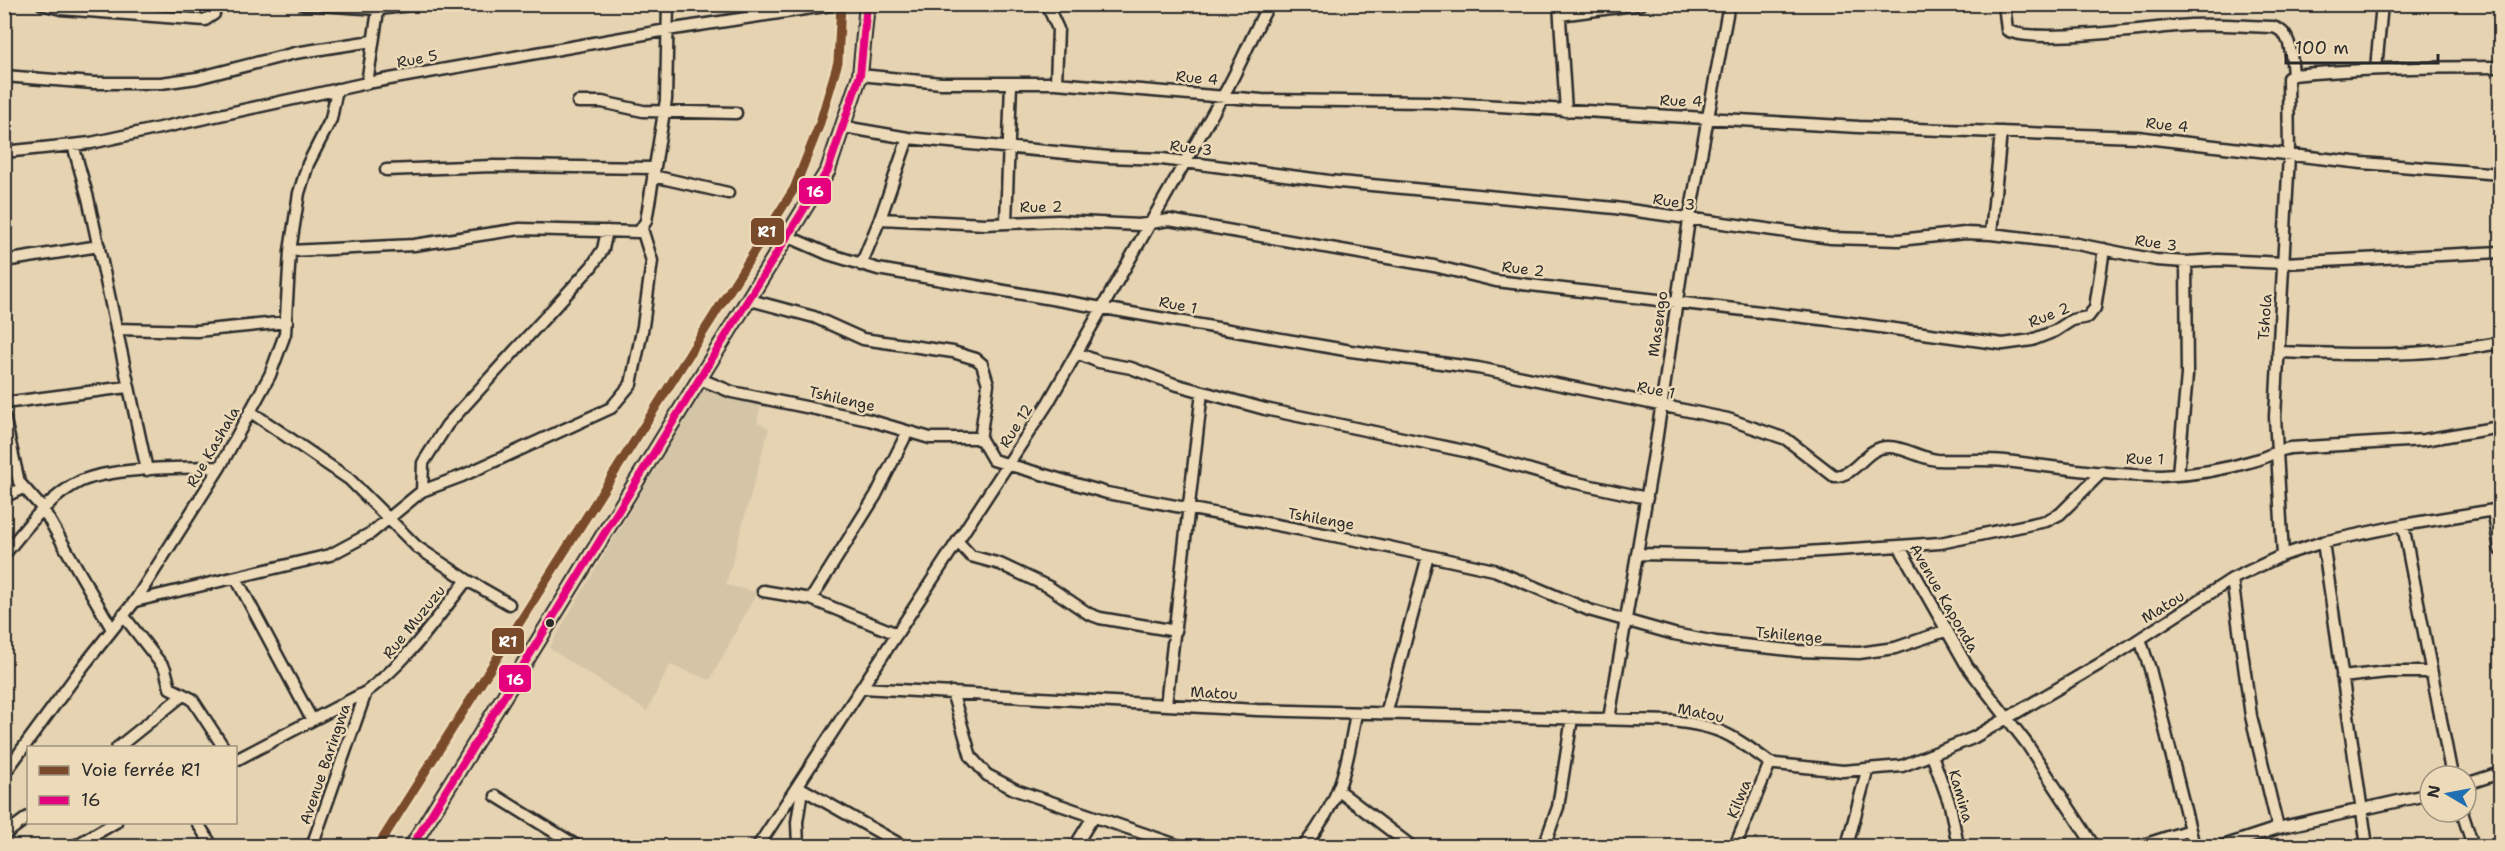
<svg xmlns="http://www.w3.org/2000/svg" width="2505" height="851" font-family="'Shantell Sans',sans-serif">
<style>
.built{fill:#d5c5a7}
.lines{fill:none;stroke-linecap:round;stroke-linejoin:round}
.street-casing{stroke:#2b2b2b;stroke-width:15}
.secondary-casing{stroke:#2b2b2b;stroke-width:18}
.street{stroke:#eddab8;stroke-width:10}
.secondary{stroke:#eddab8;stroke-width:14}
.bus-1-casing{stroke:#eddab8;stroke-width:12}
.bus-1{stroke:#e5007d;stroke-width:8}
.rail-1-casing{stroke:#eddab8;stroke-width:14}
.rail-1{stroke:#7a4b2a;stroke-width:9}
.bus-dot{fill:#2b2b2b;stroke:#eddab8;stroke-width:2}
.labels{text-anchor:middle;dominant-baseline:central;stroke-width:5;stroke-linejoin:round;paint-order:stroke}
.street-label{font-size:15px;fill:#2b2b2b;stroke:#eddab8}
.line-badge{stroke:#eddab8;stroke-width:2}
.badge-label{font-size:16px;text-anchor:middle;font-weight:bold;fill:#fff}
</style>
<rect width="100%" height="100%" fill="#e5d3b2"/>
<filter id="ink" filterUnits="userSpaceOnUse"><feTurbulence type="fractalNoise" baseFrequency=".0167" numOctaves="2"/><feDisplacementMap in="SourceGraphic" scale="12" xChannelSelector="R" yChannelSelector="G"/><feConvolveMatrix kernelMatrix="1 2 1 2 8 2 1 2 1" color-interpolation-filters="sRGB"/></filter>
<g filter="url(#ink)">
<path class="built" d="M703 387 761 402 757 422 769 428 726 585 757 592 710 680 670 665 647 711 549 648Z"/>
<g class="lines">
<g class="street-casing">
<path id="street" d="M42 4 61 9 205 20 214 14 215 4
M303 4 379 9 418 4
M1559 4 1566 111
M2004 4 2007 30C2033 45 2154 27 2190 25 2218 24 2246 26 2273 27 2293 32 2291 58 2293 75
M1048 7 1058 29 1056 83
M1560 15 1641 4
M2376 69 2382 4
M860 75 941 83H1056L1262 100 1429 102 1859 127 2137 137 2362 163 2500 174
M4 76 93 83H161L197 78 295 53 372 41
M367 83 379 4
M578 102H602L643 111 736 113
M844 127 908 138 1108 157 1162 159 1329 181 1615 208 1831 238 1899 240 1965 233 1991 234 2077 244 2156 260 2186 262 2218 260 2284 263 2500 252
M73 145 88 198 147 470
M4 152 91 143 367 83 667 30 838 4
M386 170 493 166 654 168
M653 176 728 193
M880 219 985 224 1058 221 1139 225 1169 220 1434 266 1496 281 1829 320 2003 344 2032 340 2055 331 2072 320 2088 317 2095 308 2104 249
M1006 222 1011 84
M1991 234 2001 132
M789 237 828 254 878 269 1351 351 1478 368 1728 419 1786 439 1834 476C1858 476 1865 446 1889 447 1905 447 1919 458 1937 460 1960 461 1983 459 2005 461 2057 467 2109 476 2161 476 2191 475 2227 469 2256 460 2268 457 2277 450 2290 448L2424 440 2500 427
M290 251 414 245 520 229 639 232 646 221 666 100 668 4
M4 261 99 246
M861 265 880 219 908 138
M750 300 814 317 863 339 953 352 976 359 982 364 988 384 980 440
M116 329 197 331 287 322
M2278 352C2356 355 2423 357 2500 343
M1077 353 1099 362 1131 368 1174 384 1265 409 1469 452 1568 481 1647 498
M700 379 732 392 869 420 930 438H975L982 441 993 460 1107 493 1361 541 1494 570 1589 610 1674 634 1716 642 1798 651 1859 653 1895 648 1945 631
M4 403 127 387
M251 412 349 479 417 547 467 580 509 604
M4 416 19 482 43 509 112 629
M2178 474 2187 375 2186 262
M422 491 423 463 447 425 592 266 603 249 607 231
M4 497 23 488
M2493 510 2500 550
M2403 525 2452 776
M958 542 971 556 1000 564 1049 587 1089 614 1100 618 1176 631
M2323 542 2367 846
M1899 546 1967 666 2027 744 2094 846
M1638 554 1742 556 1899 546 1940 543 2046 521 2060 514 2102 472
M4 555C26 528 49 496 81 481 113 467 184 468 220 467
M2283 555 2275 417 2289 155 2288 78 2293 75C2362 68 2431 67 2500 67
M236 578 312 720
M2232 579 2251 716 2278 828
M763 591 811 599 897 634
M811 599 876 495 907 433
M135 601 330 555 371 533 422 491 462 476 611 408 631 384 643 326 652 261 642 229
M123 615 165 669 170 688 192 699 224 748
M2140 639 2150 669 2194 846
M2342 677 2387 672H2430
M862 688 1257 710 1672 721C1720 726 1732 735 1770 763L1776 764 1843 771 1902 766 1973 738 2115 655 2232 579 2283 555 2323 542 2403 525 2500 509
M952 692 971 757 987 775 1016 790 1180 846
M1166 705 1202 392
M1386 714 1428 556
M1609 719 1656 442 1689 220 1729 4
M117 748 183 695
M1932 755 1950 805 1958 846
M236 760 366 692C407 662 435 620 467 580
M4 774 81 669 135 601 220 467 270 375 285 334 290 251 299 193 308 164 331 119 337 89
M2466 784 2500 773
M799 787 903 846
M1339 791 1411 846
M496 796 577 846
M2462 812 2473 846
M197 822 212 846
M4 835 28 817
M75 846 116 822
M312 846 366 692
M758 846 1048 403 1217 106C1237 75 1250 38 1269 4
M798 846 797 822 802 790
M1075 846 1093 817
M1304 846C1341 800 1346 770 1356 713
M1544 846 1558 807 1572 718
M1735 846 1770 763
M1847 846 1867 771
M2140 846 2190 830
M2223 846 2278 828 2430 794"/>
</g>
<g class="secondary-casing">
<path id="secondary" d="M412 846 828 170 860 75 867 4"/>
</g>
<use href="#street" class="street"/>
<use href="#secondary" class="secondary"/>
<g class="bus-1-casing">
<path id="bus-1" d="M412 846 828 170 860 75 867 4"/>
</g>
<use href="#bus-1" class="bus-1"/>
<g class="rail-1-casing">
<path id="rail-1" d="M378 846 794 189 819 126 838 62 841 4"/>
</g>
<use href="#rail-1" class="rail-1"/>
</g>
</g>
<circle class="bus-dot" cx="550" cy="623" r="5"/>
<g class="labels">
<g class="street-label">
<text transform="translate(417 59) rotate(-11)">Rue 5</text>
<text transform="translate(1197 78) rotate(5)">Rue 4</text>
<text transform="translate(1681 101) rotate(2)">Rue 4</text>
<text transform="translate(2167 125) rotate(6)">Rue 4</text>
<text transform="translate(1191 148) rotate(7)">Rue 3</text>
<text transform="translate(1674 202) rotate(9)">Rue 3</text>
<text transform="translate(1041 207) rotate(-1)">Rue 2</text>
<text transform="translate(2156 243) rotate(8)">Rue 3</text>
<text transform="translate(1523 269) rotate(7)">Rue 2</text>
<text transform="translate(1178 305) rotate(11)">Rue 1</text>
<text transform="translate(2049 315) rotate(-22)">Rue 2</text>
<text transform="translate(2265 317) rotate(-86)">Tshola</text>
<text transform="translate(1658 324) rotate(-82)">Masengo</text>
<text transform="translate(1656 390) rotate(11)">Rue 1</text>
<text transform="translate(842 399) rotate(13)">Tshilenge</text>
<text transform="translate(1016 426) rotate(-58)">Rue 12</text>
<text transform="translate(213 447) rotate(-60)">Rue Kashala</text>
<text transform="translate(2145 459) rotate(1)">Rue 1</text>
<text transform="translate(1321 519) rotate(10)">Tshilenge</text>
<text transform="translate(1944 598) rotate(60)">Avenue Kaponda</text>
<text transform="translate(2163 607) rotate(-32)">Matou</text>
<text transform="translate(414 622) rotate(-51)">Rue Muzuzu</text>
<text transform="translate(1789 635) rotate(5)">Tshilenge</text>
<text transform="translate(1214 693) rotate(3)">Matou</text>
<text transform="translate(1701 713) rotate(12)">Matou</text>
<text transform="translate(325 764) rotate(-71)">Avenue Baringwa</text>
<text transform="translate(1961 796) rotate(74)">Kamina</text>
<text transform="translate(1739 799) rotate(-68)">Kilwa</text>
</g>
</g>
<g class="line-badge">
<rect x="798" y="177" width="34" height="28" rx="6" fill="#e5007d"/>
<rect x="750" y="217" width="35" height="29" rx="6" fill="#7a4b2a"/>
<rect x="491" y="627" width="34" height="28" rx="6" fill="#7a4b2a"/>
<rect x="498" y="664" width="34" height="29" rx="6" fill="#e5007d"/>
</g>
<g class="badge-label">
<text x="815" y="197">16</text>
<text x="767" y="237">R1</text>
<text x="508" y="647">R1</text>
<text x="515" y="685">16</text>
</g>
<rect width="2505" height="851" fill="none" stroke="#eddab8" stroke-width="24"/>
<rect x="12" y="12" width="2481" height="827" fill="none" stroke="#2b2b2b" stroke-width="2" filter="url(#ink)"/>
<rect x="27" y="746" width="210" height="78" fill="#eddab8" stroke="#9f9480" stroke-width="1.5"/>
<rect x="39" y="766" width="30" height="9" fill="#7a4b2a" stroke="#9f9480" stroke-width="1.5"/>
<text x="81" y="776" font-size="18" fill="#2b2b2b">Voie ferrée R1</text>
<rect x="39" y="796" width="30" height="9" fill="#e5007d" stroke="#9f9480" stroke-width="1.5"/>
<text x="81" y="806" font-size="18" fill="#2b2b2b">16</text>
<g transform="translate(2448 794) rotate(280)"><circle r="28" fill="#eddab8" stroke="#9f9480" stroke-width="1.5"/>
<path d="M0-4.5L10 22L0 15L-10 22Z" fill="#1f6fb2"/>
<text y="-9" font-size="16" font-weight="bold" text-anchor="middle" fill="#2b2b2b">N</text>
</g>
<path d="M2286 54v9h152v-9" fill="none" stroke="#2b2b2b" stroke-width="3"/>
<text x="2295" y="54" font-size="18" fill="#2b2b2b" stroke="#eddab8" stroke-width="4.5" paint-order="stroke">100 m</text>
</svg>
